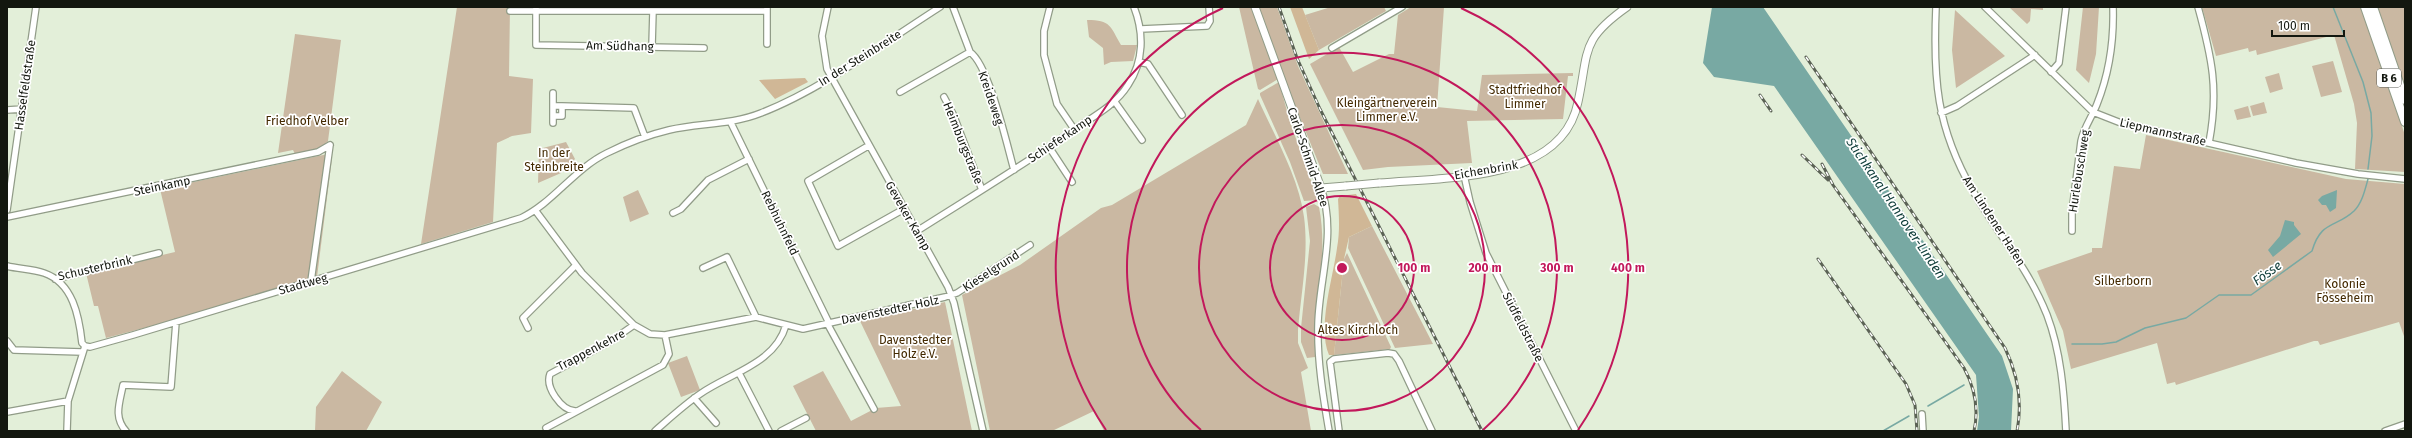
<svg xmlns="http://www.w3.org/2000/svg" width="2412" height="438" font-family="'Fira Sans',sans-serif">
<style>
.green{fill:#cab8a2}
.forest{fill:#d0b796}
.water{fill:#78a9a3}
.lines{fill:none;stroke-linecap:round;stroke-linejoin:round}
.stream{stroke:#78a9a3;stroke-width:1.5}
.minor-casing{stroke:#919c88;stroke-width:8}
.major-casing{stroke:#919c88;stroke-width:9}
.highway-casing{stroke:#919c88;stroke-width:10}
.minor{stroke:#fff;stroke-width:5.5}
.major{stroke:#fff;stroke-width:7}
.highway{stroke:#fff;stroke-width:8}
.rail-casing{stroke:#5b6255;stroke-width:3}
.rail{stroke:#fff;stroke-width:1.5;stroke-dasharray:4.5;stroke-linecap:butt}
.major-bridge-casing{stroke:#919c88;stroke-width:9;stroke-linecap:butt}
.major-bridge{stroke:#fff;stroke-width:7}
.ring{fill:none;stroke:#c2185b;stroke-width:2}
.labels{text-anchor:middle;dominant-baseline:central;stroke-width:3.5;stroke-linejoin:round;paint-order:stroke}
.shield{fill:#fff;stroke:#5a5d57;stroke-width:1}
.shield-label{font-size:11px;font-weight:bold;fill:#13170f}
.street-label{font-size:12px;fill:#13170f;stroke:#fff}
.park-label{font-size:12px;fill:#432900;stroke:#fff}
.water-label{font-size:13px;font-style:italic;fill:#0f3d39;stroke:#fff}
.centre{fill:#c2185b;stroke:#fff;stroke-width:2}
.ring-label{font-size:12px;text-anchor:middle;font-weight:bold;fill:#c2185b;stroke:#fff;stroke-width:3.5;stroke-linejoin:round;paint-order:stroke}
</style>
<rect width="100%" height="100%" fill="#e3efd9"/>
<path class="green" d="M457 7H510L509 76 533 79 531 133 512 136 497 143 493 222 421 244Z
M1239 7H1254L1278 79 1260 90 1258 89Z
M1259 7H1277L1298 66 1348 174H1323L1283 76Z
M1331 7H1384L1386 11 1319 50 1305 15Z
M1411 7H1444L1437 107 1477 111 1482 75 1573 73V76H1568L1563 119 1467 121 1472 163 1388 167 1363 170 1310 64 1339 47 1353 72 1389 54H1394L1398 15Z
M2009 7H2043V10L2031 9 2030 21 2027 24Z
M2083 7H2099L2096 54 2089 83 2076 70Z
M2202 7H2361L2405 135V172L2355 169 2357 123 2354 104 2334 35 2257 55 2256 50 2249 52 2248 48 2216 56Z
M2377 7H2405V90Z
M1955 10 2005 56 1956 88 1952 50Z
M1087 20C1111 20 1110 26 1121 45H1137L1133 61 1111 62 1104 65 1103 48 1089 37Z
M295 34 341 40 328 141 321 149 295 154 293 150 278 153Z
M2333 61 2342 92 2321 97 2312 66Z
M2279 73 2283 89 2270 93 2265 77Z
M1279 82 1290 122 1318 200 1304 201 1290 162 1260 95V93Z
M1258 99C1274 135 1299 178 1304 217 1309 254 1301 293 1298 330V343L1308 368 1301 372 1311 431H1104L1094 411 1052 431H990L962 295 1020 265 1101 208 1112 205 1246 125Z
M2264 102 2267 113 2253 116 2250 106Z
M2248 106 2251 117 2237 120 2234 110Z
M2146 135 2346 179 2405 184V339L2399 322 2320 345 2318 341H2314L2176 385 2175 382 2167 384 2157 343 2071 369 2063 331 2037 271 2092 252V248H2102L2114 166 2140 169Z
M566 142 575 159 561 173 538 183 539 149Z
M328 154 332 158 317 277 182 318 106 338 98 306H94L86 273 175 252 160 189Z
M638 190 649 214 630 222 623 197Z
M1314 204 1319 207C1329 256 1313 308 1315 357L1307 358 1301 342V328L1310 241 1306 207Z
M1372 226 1433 344 1395 348 1348 248 1349 237Z
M1347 253 1391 347 1390 349 1334 355 1344 259Z
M945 302 972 431H816L793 386 823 371 851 421 876 408 901 406 860 321Z
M687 356 700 390 681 397 668 363Z
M342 371 382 402 366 431H315L316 407Z"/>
<path class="forest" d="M1290 7H1302L1319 50 1309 59Z
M805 78 808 82 775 99 759 80Z
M1356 194 1372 226 1349 237 1344 259 1334 355H1329C1317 327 1333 278 1337 248 1340 232 1339 216 1338 199L1340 196Z"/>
<path class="water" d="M1712 7H1763L2002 356 2013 389 2011 431H1977L1979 417 1976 375 1774 86 1714 77 1703 63Z
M2337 190 2336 208 2330 212 2326 205H2322L2318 200 2322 196Z
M2285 220 2294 222V225L2301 234 2273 257 2268 250 2280 236Z"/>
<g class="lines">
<path class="stream" d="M2333 7 2363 82 2371 113 2372 136 2368 169
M2072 344H2102L2116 342 2145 328 2186 318 2219 295H2251L2312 251C2321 220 2336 228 2354 211 2362 203 2365 190 2368 179
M1928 406 1964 385
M1883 431 1909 416"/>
<g class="minor-casing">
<path id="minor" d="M536 7V45L704 48
M767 7V44
M828 7 822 36 827 69 948 287 954 303 983 431
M953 7 970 52C989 65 1007 145 1014 170
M1050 7 1044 31V55L1057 104 1074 129
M1936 7C1933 78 1936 127 1973 191 1997 233 2029 269 2047 315 2061 352 2064 392 2066 431
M1985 7 2093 112 2121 123 2296 163 2358 174 2405 179
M2198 7C2212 58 2219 90 2209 143
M510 11H766
M1141 29 1207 26 1210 21 1209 7
M652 46 653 11
M1332 48 1402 7
M1139 62 1148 64 1182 115
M2051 72 2059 63 2066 7
M900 92 970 52
M553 93V106
M944 97 953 114 982 190
M1115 102 1142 140
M562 106V116H553V106H562L634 108 645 137
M7 110 22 109
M1941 113 1957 106 2035 55
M553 123V116
M731 123 829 323
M868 146 808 181 838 246 904 209
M1049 147 1072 182
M1464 175 1470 202 1486 253 1576 431
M1321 188C1337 233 1319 279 1318 324 1317 360 1323 396 1329 431
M7 210 36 7
M535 210 582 273 634 325 650 334 665 335 756 317 803 329 945 297 957 293 1030 245
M673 213 681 209 708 180 749 159
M7 217 318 152 330 145
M917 231C969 198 1022 166 1072 131 1092 117 1115 106 1128 85 1144 61 1144 33 1134 7
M2072 231V212L2081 141C2084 127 2092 117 2097 104 2109 74 2114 40 2113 7
M7 266C19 269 32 269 44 273 73 283 79 316 82 343L85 346
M703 268 727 257 756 317
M55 279 159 253
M311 281 330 145
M827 323 874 409
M528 328 523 318 575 266
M7 341 14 350 82 352
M85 346 90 347 133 335 521 218C553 203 574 169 607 153 627 143 648 135 669 130 700 123 731 125 761 113 821 90 885 42 940 7
M739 373 769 431
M694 398 716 423
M575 411C561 410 545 387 550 374L611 341 634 325
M7 412 68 401
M1922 414 1923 431
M546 428 663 365 669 354 665 335
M67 431 68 401 85 346
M126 431C113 417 120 402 123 385L171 387 176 322
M655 431C670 418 684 405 700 394 730 373 775 364 786 325
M781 431 806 418
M1339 431 1330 362 1334 359 1388 353 1394 354 1399 361 1432 431
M2385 431 2405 424"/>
</g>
<g class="major-casing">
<path id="major" d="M1255 7 1321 188 1346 186
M1379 183C1444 177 1562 183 1578 102 1589 51 1580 40 1627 7"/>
</g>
<g class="highway-casing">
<path id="highway" d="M2365 7 2405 122
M2373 7 2405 100"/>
</g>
<use href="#minor" class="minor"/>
<use href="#major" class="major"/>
<use href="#highway" class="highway"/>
<g class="rail-casing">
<path id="rail" d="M1279 7 1297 58 1320 109 1482 431
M1806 57 2005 348C2018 375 2023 401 2017 431
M1760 95 1771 111
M1802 155 1828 180
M1822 164 1833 185 1964 368C1975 388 1979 408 1974 431
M1818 259 1906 384 1915 405 1917 431"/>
</g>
<use href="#rail" class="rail"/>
<g class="major-bridge-casing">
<path id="major-bridge" d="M1346 186 1379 183"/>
</g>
<use href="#major-bridge" class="major-bridge"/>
</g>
<g class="ring">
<circle cx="1342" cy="268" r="72"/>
<circle cx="1342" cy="268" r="143"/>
<path d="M1201 430A215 215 0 1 1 1483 430"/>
<path d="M1106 430A286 286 0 0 1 1223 8M1461 8A286 286 0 0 1 1578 430"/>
</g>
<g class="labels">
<rect class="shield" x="2377" y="69" width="24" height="18" rx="3"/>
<g class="shield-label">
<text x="2389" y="78">B 6</text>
</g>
<g class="street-label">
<text transform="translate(620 46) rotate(1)">Am Südhang</text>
<text transform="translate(860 58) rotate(-32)">In der Steinbreite</text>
<text transform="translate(25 85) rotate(-82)">Hasselfeldstraße</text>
<text transform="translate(991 98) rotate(71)">Kreideweg</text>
<text transform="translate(2163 132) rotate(13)">Liepmannstraße</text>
<text transform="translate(1060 139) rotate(-34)">Schieferkamp</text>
<text transform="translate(963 143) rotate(68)">Heimburgstraße</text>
<text transform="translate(1308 157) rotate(71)">Carlo-Schmid-Allee</text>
<text transform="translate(1486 170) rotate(-10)">Eichenbrink</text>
<text transform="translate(2079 171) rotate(-81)">Hurlebuschweg</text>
<text transform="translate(162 186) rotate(-12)">Steinkamp</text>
<text transform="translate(908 216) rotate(60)">Geveker Kamp</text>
<text transform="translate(1994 221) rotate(57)">Am Lindener Hafen</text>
<text transform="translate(780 223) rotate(64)">Rebhuhnfeld</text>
<text transform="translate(95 268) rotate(-13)">Schusterbrink</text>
<text transform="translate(991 271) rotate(-33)">Kieselgrund</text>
<text transform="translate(303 284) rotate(-16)">Stadtweg</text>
<text transform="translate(890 310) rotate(-12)">Davenstedter Holz</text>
<text transform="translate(1523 327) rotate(63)">Südfeldstraße</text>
<text transform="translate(591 350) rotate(-28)">Trappenkehre</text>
</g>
<g class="park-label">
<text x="1525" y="90">Stadtfriedhof<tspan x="1525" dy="14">Limmer</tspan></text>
<text x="1387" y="103">Kleingärtnerverein<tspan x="1387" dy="14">Limmer e.V.</tspan></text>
<text x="307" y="121">Friedhof Velber</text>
<text x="554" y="153">In der<tspan x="554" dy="14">Steinbreite</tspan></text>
<text x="2123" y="281">Silberborn</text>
<text x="2345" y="284">Kolonie<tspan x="2345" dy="14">Fösseheim</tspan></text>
<text x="1358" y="330">Altes Kirchloch</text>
<text x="915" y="340">Davenstedter<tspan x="915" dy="14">Holz e.V.</tspan></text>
</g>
<g class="water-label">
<text transform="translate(1896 208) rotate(56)">Stichkanal Hannover-Linden</text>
<text transform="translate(2267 273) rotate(-36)">Fösse</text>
</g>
</g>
<circle cx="1342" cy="268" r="6" class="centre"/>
<g class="ring-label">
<text x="1414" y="272">100 m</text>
<text x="1485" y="272">200 m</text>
<text x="1557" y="272">300 m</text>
<text x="1628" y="272">400 m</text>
</g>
<rect width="2412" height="438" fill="none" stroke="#13170f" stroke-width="16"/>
<path d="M2272 30v6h72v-6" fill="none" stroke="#13170f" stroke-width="2"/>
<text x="2278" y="30" font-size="12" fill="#13170f" stroke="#ffffff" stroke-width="3" paint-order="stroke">100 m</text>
</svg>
